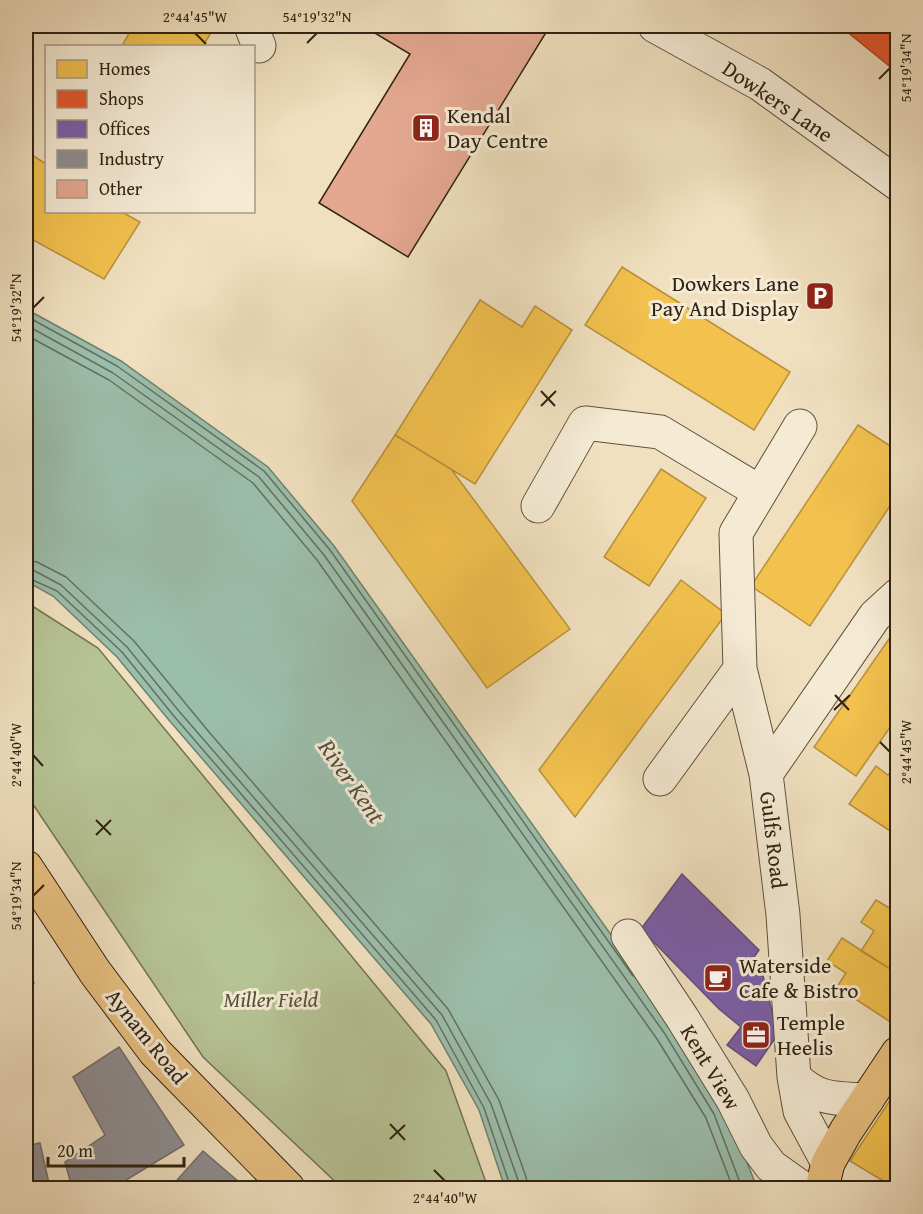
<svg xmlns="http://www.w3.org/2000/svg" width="923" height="1214" font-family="'Gentium Book Plus',serif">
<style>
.green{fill:#b6c395;stroke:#727254;stroke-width:1.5}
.water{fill:#9bbeac;stroke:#6f806e;stroke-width:1.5}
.homes{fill:#f2c14e;stroke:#b7913c;stroke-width:1.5}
.shops{fill:#e4572e;stroke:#ad4726;stroke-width:1.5}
.offices{fill:#7b5ea7;stroke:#644c7a;stroke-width:1.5}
.industry{fill:#8d8d92;stroke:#706d6c;stroke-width:1.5}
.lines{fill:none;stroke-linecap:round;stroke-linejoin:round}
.shore{stroke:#64705f;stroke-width:1.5}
.building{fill:#e4a891;stroke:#2e2212;stroke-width:1.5}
.minor-casing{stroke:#5e523d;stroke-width:35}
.highway-casing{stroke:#2e2212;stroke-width:35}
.minor{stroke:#f5ebd5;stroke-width:33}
.highway{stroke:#e8c080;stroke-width:33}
.ticks{fill:none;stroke:#2e2212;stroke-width:2}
.labels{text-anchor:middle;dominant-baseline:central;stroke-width:6;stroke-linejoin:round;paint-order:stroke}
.street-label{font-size:22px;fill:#2e2212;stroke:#f5ebd5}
.poi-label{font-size:22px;fill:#2e2212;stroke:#f5ebd5;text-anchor:start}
.park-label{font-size:22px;font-style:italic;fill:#575239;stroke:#f5ebd5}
.water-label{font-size:24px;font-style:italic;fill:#4f5140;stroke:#f5ebd5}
.neatline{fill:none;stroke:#2e2212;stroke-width:2}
.ticks-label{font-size:15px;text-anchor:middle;fill:#2e2212}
</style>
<rect width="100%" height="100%" fill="#f0e0bf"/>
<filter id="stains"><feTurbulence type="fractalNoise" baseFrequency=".00333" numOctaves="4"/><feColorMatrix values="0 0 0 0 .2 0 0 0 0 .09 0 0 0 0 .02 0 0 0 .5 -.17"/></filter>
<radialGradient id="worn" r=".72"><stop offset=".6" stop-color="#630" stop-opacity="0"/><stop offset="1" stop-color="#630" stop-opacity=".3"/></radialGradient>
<path class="green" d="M26 602 98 648 446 1071 488 1188H342L203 1057 26 794Z"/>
<path class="water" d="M26 309 121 361 268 467 334 546 676 1026 726 1108 755 1183V1188H505L479 1110 431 1024 168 719 117 657 53 596 26 581Z"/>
<path class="homes" d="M133 26H215L203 46H122Z
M26 151 46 164V212H122L140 222 104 279 26 236Z
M622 267 790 372 754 430 585 325Z
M480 300 522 327 535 306 572 330 475 484 395 435Z
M858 425 898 451V494L810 626 751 586Z
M395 435 451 469 570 629 487 688 352 501Z
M661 469 706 498 649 586 604 557Z
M681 580 726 614 575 817 539 770Z
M898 626V716L856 776 814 747Z
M898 762V836L849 804 876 766 888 775Z
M876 900 898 913V974L861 951 874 931 861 922Z
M842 938 898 974V1015L892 1023 837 987 846 973 827 961Z
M898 1088V1188H895L850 1161Z"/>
<path class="shops" d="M840 26H898V65L893 69Z"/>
<path class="offices" d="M682 874 759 950 752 960 761 968 778 1034 756 1066 727 1045 741 1027 719 1009 641 929Z"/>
<path class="industry" d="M26 970 34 983 26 988Z
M119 1047 184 1145 113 1188H72L65 1162 105 1135 73 1077Z
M40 1143 50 1188H26V1146Z
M203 1151 246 1188H170Z"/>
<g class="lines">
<path class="shore" d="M26 316 117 366 264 471 330 550 633 976
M26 325 113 373 259 477 324 555 665 1034 714 1114 742 1188
M26 335 109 380 253 483 317 560 657 1039 706 1118 733 1188
M26 560 37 562 66 577 134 641 209 732 448 1009 499 1100 526 1177 528 1188
M26 569 33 570 61 585 127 647 178 710 442 1015 491 1104 518 1180 519 1188
M26 577 57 591 122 652 173 715 436 1020 484 1108 511 1188"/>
</g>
<path class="building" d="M363 26H550L408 257 319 203 410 54Z"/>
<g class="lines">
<g class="minor-casing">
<path id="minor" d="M251 26 259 46
M655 26 760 84 898 184
M800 426 736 533 740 669 766 774 783 915 794 1077 800 1111 828 1163
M538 506 585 423 660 432 760 492
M766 774 875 616 898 595
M660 779 740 669
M628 936 683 1019 733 1100 756 1146 771 1166 802 1188
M794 1077C820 1101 833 1098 867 1100"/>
</g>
<g class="highway-casing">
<path id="highway" d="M26 867 95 972 155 1052 288 1188
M822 1188 828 1163 846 1131 898 1053"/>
</g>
<use href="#minor" class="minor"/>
<use href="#highway" class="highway"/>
</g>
<path class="ticks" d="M195 33 206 44M307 43 317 33M879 79 890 68M33 308 44 297M541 391 555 406M541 406 556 391M835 695 849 710M834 710 850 695M880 742 890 752M33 755 43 766M96 820 111 835M96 835 111 820M33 896 44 885M390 1124 405 1140M390 1139 405 1125M434 1170 445 1181"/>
<defs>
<g id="building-square" transform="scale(1.5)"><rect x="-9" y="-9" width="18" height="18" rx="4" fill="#8f2418" stroke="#f5ebd5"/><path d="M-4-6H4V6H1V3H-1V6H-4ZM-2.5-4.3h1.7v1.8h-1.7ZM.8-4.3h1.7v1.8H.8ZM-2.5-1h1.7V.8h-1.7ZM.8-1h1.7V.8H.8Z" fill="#fff"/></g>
<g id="parking-square" transform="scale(1.5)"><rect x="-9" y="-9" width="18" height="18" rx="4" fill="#8f2418" stroke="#f5ebd5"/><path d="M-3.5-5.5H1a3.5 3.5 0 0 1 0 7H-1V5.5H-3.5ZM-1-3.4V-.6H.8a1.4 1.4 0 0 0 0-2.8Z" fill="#fff"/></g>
<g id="cafe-square" transform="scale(1.5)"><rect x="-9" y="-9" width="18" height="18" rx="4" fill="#8f2418" stroke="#f5ebd5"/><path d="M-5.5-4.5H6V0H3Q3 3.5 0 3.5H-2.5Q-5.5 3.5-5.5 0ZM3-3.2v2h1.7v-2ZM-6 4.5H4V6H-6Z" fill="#fff"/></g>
<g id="office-square" transform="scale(1.5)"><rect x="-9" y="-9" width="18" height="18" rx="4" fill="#8f2418" stroke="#f5ebd5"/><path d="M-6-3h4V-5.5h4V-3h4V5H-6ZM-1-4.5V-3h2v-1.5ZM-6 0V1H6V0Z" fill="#fff"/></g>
</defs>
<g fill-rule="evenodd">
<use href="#building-square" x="426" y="128"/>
<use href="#parking-square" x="820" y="296"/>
<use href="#cafe-square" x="718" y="978"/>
<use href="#office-square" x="756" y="1035"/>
</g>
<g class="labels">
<g class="street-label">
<text transform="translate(778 101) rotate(34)">Dowkers Lane</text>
<text transform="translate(774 840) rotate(83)">Gulfs Road</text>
<text transform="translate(147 1036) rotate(51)">Aynam Road</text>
<text transform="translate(711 1067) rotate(59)">Kent View</text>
</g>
<g class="poi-label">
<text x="447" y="115">Kendal<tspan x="447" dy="25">Day Centre</tspan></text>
<text x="799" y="283" text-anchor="end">Dowkers Lane<tspan x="799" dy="25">Pay And Display</tspan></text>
<text x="739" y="965">Waterside<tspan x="739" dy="25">Cafe &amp; Bistro</tspan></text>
<text x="777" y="1022">Temple<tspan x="777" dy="25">Heelis</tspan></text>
</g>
<g class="park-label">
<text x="271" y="999">Miller Field</text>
</g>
<g class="water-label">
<text transform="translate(352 781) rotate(55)">River Kent</text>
</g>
</g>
<rect width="923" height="1214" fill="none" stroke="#f0e0bf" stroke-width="66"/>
<rect x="45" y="45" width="210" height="168" fill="#f5ebd5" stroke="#a59b87" stroke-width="1.5"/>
<rect x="57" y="60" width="30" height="18" fill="#f2c14e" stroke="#a59b87" stroke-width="1.5"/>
<text x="99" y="75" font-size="18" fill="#2e2212">Homes</text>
<rect x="57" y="90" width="30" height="18" fill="#e4572e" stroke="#a59b87" stroke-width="1.5"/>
<text x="99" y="105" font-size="18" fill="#2e2212">Shops</text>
<rect x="57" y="120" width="30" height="18" fill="#7b5ea7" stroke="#a59b87" stroke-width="1.5"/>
<text x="99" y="135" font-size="18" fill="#2e2212">Offices</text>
<rect x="57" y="150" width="30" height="18" fill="#8d8d92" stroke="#a59b87" stroke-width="1.5"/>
<text x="99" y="165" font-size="18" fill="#2e2212">Industry</text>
<rect x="57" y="180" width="30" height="18" fill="#e4a891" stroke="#a59b87" stroke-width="1.5"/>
<text x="99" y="195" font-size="18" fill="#2e2212">Other</text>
<path d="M48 1157v9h136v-9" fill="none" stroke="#2e2212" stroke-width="3"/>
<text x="57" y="1157" font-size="18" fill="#2e2212" stroke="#f5ebd5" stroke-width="4.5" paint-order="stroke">20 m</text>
<rect x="33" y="33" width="857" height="1148" class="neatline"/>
<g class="ticks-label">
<text x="195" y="22">2°44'45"W</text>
<text x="317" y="22">54°19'32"N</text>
<text transform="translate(906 68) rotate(-90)" y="5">54°19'34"N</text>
<text transform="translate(16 308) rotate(-90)" y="5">54°19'32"N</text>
<text transform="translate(906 752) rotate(-90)" y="5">2°44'45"W</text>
<text transform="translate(16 755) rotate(-90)" y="5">2°44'40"W</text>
<text transform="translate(16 896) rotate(-90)" y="5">54°19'34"N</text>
<text x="445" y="1203">2°44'40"W</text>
</g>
<rect width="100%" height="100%" filter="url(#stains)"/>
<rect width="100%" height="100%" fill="url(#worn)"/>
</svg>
